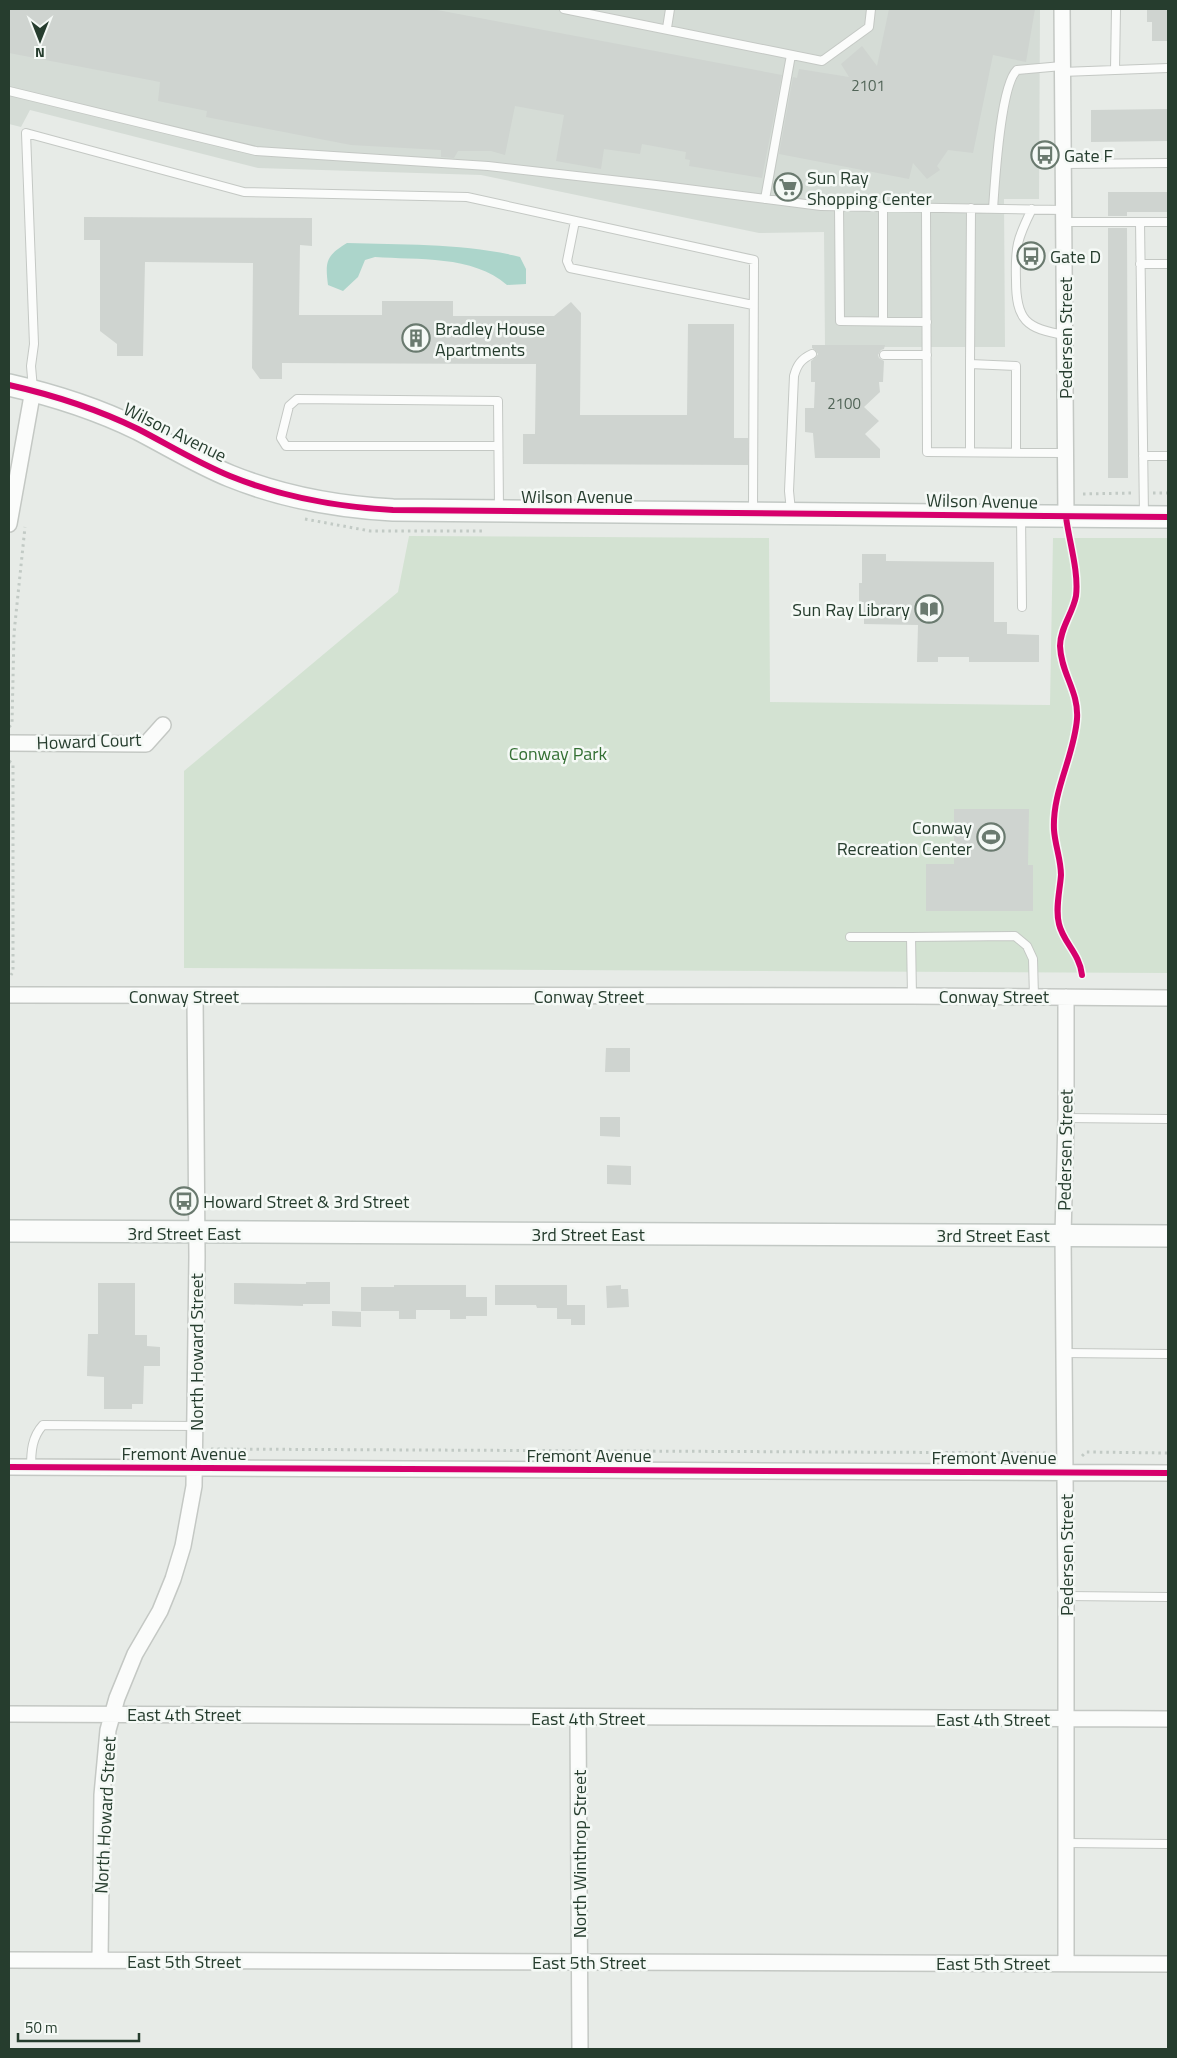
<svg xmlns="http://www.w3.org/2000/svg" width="1177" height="2058" font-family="'Titillium Web',sans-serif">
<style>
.built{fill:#d5dcd6}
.green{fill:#d3e2d2}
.water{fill:#acd5cb}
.building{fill:#cfd4d0}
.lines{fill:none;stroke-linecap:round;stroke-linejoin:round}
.lane-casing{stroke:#c4c8c4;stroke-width:10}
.street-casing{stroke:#c4c8c4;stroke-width:18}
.secondary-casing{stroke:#c2c8c4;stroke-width:24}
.path{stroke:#c2cac5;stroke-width:3;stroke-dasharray:2.5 4;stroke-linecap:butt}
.lane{stroke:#fbfcfb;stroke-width:8}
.street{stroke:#fbfcfb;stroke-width:15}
.secondary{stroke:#fbfcfb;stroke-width:21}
.cycleway-casing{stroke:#f5f9f6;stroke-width:9}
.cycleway{stroke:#d6006c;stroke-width:6}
.labels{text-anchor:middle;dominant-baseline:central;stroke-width:5;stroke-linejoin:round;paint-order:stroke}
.number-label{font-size:15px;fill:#516457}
.poi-label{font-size:18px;fill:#263d2e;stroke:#f5f9f6;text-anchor:start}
.street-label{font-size:18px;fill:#263d2e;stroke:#f5f9f6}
.park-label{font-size:18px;fill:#347034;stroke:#f5f9f6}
</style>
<rect width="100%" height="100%" fill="#e7ebe7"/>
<path class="built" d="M9 9H1040L1039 199H1004L1005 347H825L824 232 759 233 481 175 258 168 30 110 21 127 9 124Z"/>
<path class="green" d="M409 536 769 538 770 702 1050 705 1053 538H1168V973L184 968V771L398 592Z"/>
<path class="water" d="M347 243C403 245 466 243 520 257L526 269V284L507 285C473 255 417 260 375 257L365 260 358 277 343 291 328 285C325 261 326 256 347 243Z"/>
<path class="building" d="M9 9H432L782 75 762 178 689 166 690 160 685 159 686 152 642 144 640 154 604 149 601 169 556 161 564 115 515 106 505 155 491 151H458L454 158 441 157V150L351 145 206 117 207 111 158 101 160 82 9 53Z
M889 9H1035L1026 62 993 55 973 153 948 150 937 166 940 170 927 179 913 163 909 179 779 154 793 77 797 78 799 69 849 77 841 64 862 46 877 66Z
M1147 9H1168V41H1152V22H1147Z
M1168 109V141L1091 142V110Z
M1108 192H1168V212H1127V216H1108Z
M84 217 312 218V246L300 245 299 315H382V301H453V316H554L571 302 581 313 580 415H687L688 324H734V438H748V465L523 464V434H535L536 364 282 363V379H260L252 368 253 263 145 262 143 356H117V344L100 331V240H84Z
M1108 228H1127L1128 478H1108Z
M812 345H885L884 349 881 350 878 355 879 358 884 361 883 382H879L880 392 864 407 879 421 865 434 880 449V458H815L813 433 805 432V408H814L815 382H811V361L816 357 818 354 815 350 812 348Z
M862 554H886V561L994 562V622H1007V634L1039 635V662H969V657H938V662H917L918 625 864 624V602H859V583H862Z
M954 809H1029L1028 865H1033V911H926V864H954Z
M606 1048H630V1072H605Z
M600 1117H620V1137L600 1136Z
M607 1165 631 1166V1185L607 1184Z
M306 1282H330V1304H303V1306L234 1304V1283L306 1284Z
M98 1283H135V1335H147V1346L160 1347V1366H144L143 1404H132V1409H104V1377L87 1376 88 1334H98Z
M394 1285H466V1297H487V1316H466V1319H450V1310H416V1319H399V1311H361V1287H394Z
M495 1285H567V1305H585V1325H571V1319H557V1308H537L536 1305H495Z
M621 1285V1289H628L629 1307 607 1308 606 1286Z
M332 1311 361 1312V1327L332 1326Z"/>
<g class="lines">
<g class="lane-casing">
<path id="lane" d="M564 9 822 61 869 27 871 9
M667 28 670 9
M1115 70 1116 9
M1062 72 1168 68
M9 91 256 151 488 166 656 185 821 206 1064 210
M1064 164 1168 163
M765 199 791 55
M839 206 840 321 927 322
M883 207V321
M926 208 927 452 1065 453
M971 208 970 364 1016 366V452
M993 209C995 182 1000 86 1017 70L1062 66
M1032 209C1017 239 1015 247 1016 280 1016 320 1026 329 1065 335
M575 221 567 261 570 268 753 305
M1065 222H1168
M1140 222 1144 515
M1140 264H1168
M884 355H927
M970 364V452
M33 389 31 366 34 344 26 133 244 192 467 197 754 260 753 512
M498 446H286L281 438 289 406 297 399 498 401 499 509
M1143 456H1168
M791 511 789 491 794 376C797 365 801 359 812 354
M1021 516 1022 607
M850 937H911
M912 996 911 937 1015 936 1027 946 1033 959 1034 997
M1066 1118 1168 1119
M1064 1353 1168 1354
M31 1468C31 1451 32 1437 43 1425L196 1426
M1066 1596 1168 1597
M1067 1843 1168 1844"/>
</g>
<g class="street-casing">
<path id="street" d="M1062 9 1066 517
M9 524 33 390
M9 743 146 744 163 725
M9 995 912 996 1168 998
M1066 997V1118L1063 1235 1066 1596V1963
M9 1467 1168 1473
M9 1714 1168 1719
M578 1718 580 2049
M9 1960 1168 1964
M100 1960 102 1795 108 1730 117 1698 135 1654 160 1611 173 1579 183 1546 194 1486 197 1257 195 996"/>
</g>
<g class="secondary-casing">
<path id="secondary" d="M9 385C53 395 97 409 138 429 169 445 198 463 230 476 282 497 337 507 393 510L1168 517
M9 1231 1168 1236"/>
</g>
<path class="path" d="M1153 493H1168
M1083 494 1134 493
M305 519 370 531H483
M9 727 12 724 14 633 25 527
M9 761 13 764V972L11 975
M211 1449 1046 1453 1050 1455
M1082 1456 1086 1452 1168 1453"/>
<use href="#lane" class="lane"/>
<use href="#street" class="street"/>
<use href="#secondary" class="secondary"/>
<g class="cycleway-casing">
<path id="cycleway" d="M9 385C53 395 97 409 138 429 169 445 198 463 230 476 282 497 337 507 393 510L1168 517
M1066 517C1069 541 1079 572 1076 596 1073 613 1060 628 1060 646 1061 674 1079 691 1077 719 1074 757 1052 791 1054 830 1055 845 1061 860 1061 875 1060 890 1055 909 1059 924 1063 942 1080 954 1082 975
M9 1467 1168 1473"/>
</g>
<use href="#cycleway" class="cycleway"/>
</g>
<defs>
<g id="bus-ring" transform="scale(1.4375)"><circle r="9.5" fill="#f5f9f6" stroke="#6a7a6f" stroke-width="1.5"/><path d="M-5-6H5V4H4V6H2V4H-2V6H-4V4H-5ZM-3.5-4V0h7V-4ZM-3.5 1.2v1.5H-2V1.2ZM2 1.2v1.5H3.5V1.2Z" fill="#6a7a6f"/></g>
<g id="supermarket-ring" transform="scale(1.4375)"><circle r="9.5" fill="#f5f9f6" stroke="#6a7a6f" stroke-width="1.5"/><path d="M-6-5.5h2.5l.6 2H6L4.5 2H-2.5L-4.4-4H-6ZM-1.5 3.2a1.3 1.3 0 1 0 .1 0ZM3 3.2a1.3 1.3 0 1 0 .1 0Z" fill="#6a7a6f"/></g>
<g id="building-ring" transform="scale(1.4375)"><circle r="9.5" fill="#f5f9f6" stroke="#6a7a6f" stroke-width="1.5"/><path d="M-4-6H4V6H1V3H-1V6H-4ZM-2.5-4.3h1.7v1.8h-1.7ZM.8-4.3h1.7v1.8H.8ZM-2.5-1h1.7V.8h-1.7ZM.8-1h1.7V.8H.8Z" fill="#6a7a6f"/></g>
<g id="library-ring" transform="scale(1.4375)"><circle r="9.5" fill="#f5f9f6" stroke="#6a7a6f" stroke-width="1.5"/><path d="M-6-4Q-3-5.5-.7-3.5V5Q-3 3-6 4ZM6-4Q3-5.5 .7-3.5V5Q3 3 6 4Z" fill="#6a7a6f"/></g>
<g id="stadium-ring" transform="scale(1.4375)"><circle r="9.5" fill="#f5f9f6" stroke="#6a7a6f" stroke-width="1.5"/><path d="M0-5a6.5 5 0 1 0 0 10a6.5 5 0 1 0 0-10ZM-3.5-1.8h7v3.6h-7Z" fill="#6a7a6f"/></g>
</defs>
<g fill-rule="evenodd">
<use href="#bus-ring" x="1045" y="155"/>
<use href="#supermarket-ring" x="788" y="187"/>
<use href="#bus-ring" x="1031" y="256"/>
<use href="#building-ring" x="416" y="338"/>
<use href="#library-ring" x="929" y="609"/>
<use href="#stadium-ring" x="991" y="837"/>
<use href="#bus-ring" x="184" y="1201"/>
</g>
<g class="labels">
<g class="number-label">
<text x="868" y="85">2101</text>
<text x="844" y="403">2100</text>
</g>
<g class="poi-label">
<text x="1064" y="155">Gate F</text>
<text x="807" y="177">Sun Ray<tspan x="807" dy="21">Shopping Center</tspan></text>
<text x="1050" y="256">Gate D</text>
<text x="435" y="328">Bradley House<tspan x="435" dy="21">Apartments</tspan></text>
<text x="910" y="609" text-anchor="end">Sun Ray Library</text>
<text x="972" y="827" text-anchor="end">Conway<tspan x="972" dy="21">Recreation Center</tspan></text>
<text x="203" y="1201">Howard Street &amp; 3rd Street</text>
</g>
<g class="street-label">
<text transform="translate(1065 338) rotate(-90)">Pedersen Street</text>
<text transform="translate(175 432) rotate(26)">Wilson Avenue</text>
<text x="577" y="496">Wilson Avenue</text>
<text transform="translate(982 501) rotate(1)">Wilson Avenue</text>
<text transform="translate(89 741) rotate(-2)">Howard Court</text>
<text x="184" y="996">Conway Street</text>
<text x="589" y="996">Conway Street</text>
<text x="994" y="996">Conway Street</text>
<text transform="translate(1065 1150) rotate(-89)">Pedersen Street</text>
<text x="184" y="1233">3rd Street East</text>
<text x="588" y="1234">3rd Street East</text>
<text x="993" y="1235">3rd Street East</text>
<text transform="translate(196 1352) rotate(-90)">North Howard Street</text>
<text x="184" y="1453">Fremont Avenue</text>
<text x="589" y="1455">Fremont Avenue</text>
<text x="994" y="1457">Fremont Avenue</text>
<text transform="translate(1066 1555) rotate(-90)">Pedersen Street</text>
<text x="184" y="1714">East 4th Street</text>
<text x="588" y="1718">East 4th Street</text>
<text x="993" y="1719">East 4th Street</text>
<text transform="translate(105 1815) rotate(-87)">North Howard Street</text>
<text transform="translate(579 1854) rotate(-90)">North Winthrop Street</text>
<text x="184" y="1961">East 5th Street</text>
<text x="589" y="1962">East 5th Street</text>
<text x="993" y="1963">East 5th Street</text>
</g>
<g class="park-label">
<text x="558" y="753">Conway Park</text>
</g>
</g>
<rect width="1177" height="2058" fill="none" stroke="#263d2e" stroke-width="20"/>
<g transform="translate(40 40) rotate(180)" stroke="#f5f9f6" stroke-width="4" paint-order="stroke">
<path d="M0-4L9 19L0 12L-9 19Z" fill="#263d2e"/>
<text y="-8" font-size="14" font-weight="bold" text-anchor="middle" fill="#263d2e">N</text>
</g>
<path d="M18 2033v8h121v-8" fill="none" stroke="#263d2e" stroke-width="2.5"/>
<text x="25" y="2033" font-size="15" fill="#263d2e" stroke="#f5f9f6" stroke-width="4" paint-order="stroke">50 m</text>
</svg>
